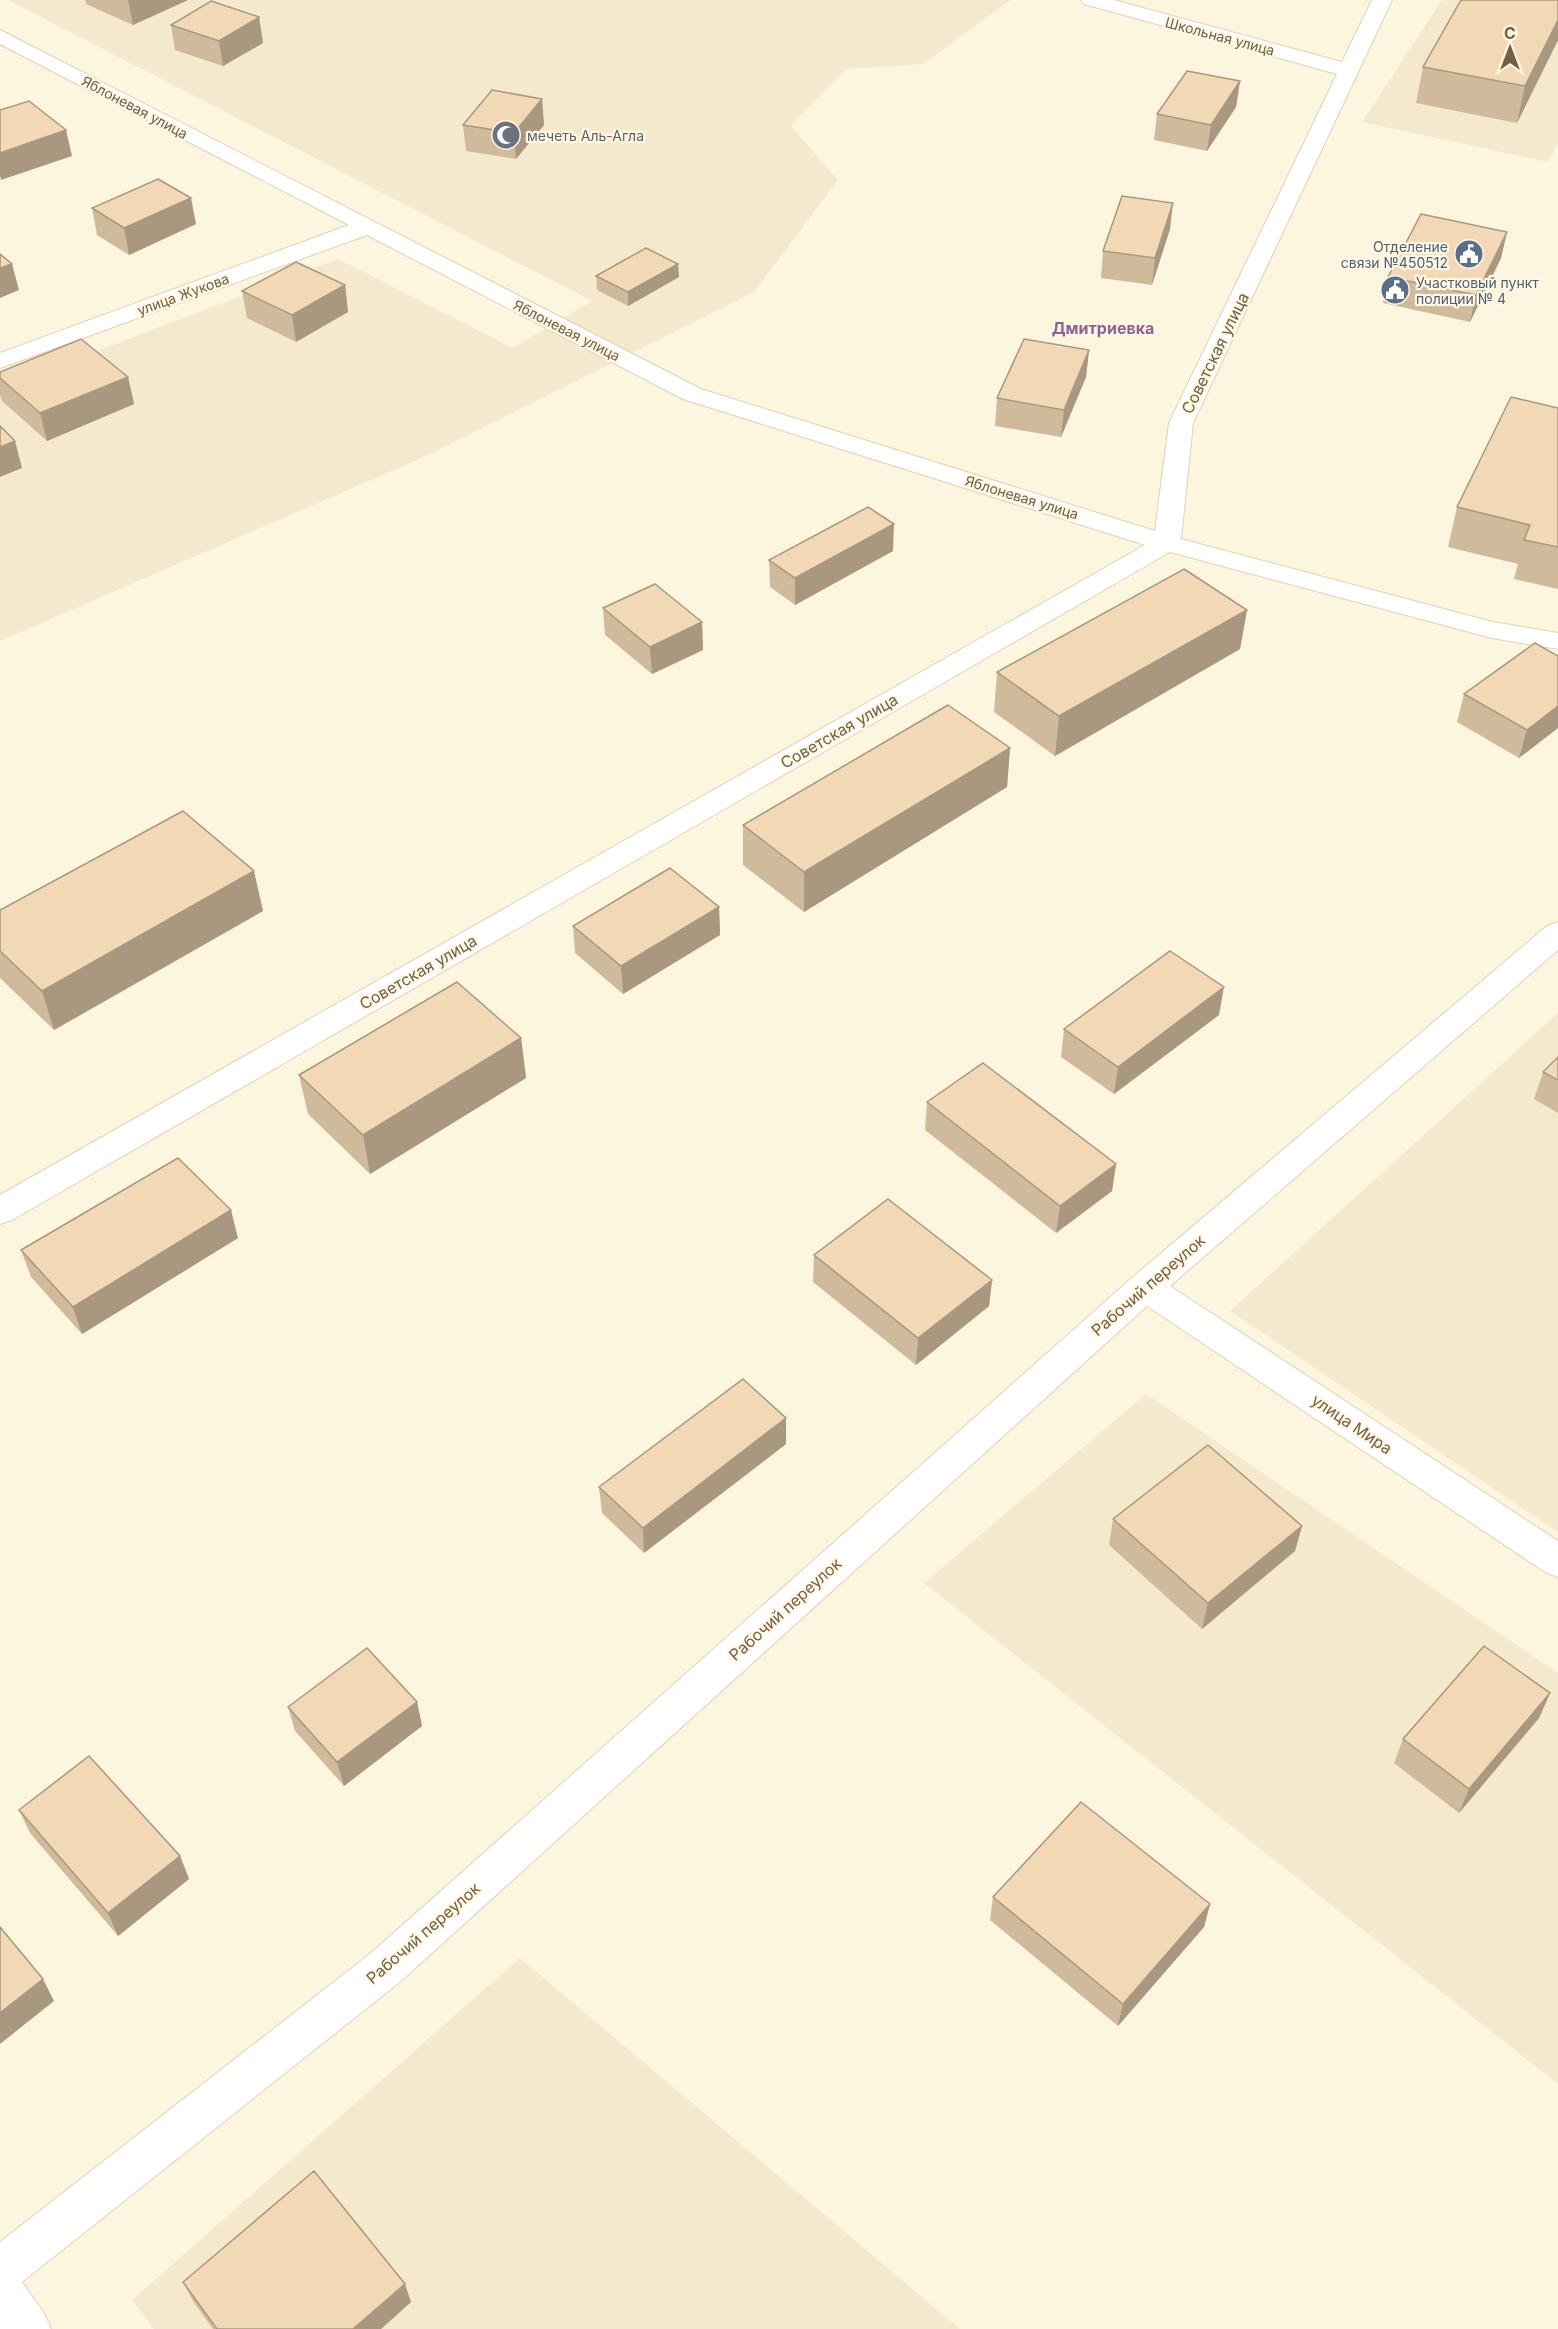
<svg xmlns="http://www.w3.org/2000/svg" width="1558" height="2329" font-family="Inter,sans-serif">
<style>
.residential{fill:#f4e9cc}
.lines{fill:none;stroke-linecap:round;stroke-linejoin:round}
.minor-casing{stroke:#e0d2ba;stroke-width:2}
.minor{fill:#fff;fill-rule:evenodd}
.wall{fill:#d0ba9c}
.shaded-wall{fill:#a9977f}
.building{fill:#f2d8b5;stroke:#a9977f;stroke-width:1.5}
.labels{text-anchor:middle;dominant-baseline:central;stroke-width:4.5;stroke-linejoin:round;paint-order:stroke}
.far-street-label{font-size:14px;fill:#725d46;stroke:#fff9e4}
.far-worship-label{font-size:14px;fill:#5b616d;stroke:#fff9e4;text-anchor:start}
.far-service-label{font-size:14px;fill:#4e5e75;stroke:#fff9e4;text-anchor:end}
.far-quarter-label{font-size:16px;font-weight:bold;fill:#8d6295;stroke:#fff9e4}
.street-label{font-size:16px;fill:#725d46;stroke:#fff9e4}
</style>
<rect width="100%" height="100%" fill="#fcf6de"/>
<path class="residential" d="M8 0H1010L924 64 846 69 791 126 838 180 754 292 424 457 0 641V388L338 259 513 348 592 301Z
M1442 0H1558V143L1548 162 1362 122Z
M1558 1013V1532L1230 1311Z
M1146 1394 1558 1673V2084L924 1583Z
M520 1958 960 2329H154L132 2300Z"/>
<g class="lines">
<g class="minor-casing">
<path id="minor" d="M1081 0H1114L1342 62 1372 0H1392L1193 423 1181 539 1493 622 1558 633V649L1492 638 1170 552 12 1220 0 1224V1195L1145 545 683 399 367 235 0 368V353L349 225 0 44V30L701 389 1155 531 1169 423 1337 74 1084 4Z
M1558 922V950L1170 1286 1558 1541V1577L1545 1572 1147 1306 401 1981 22 2282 44 2313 51 2329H0V2242L371 1953 1133 1277 1547 926Z"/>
</g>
<use href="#minor" class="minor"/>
</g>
<path class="wall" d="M85 0H188L133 25 86 4Z
M1558 0V40L1517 123 1416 103 1423 67Z
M259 17 263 43 223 66 175 50 171 25Z
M1240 81 1236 107 1207 151 1154 140 1157 114Z
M542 99 544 125 516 159 466 151 463 125Z
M92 208 196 224 129 255 97 235Z
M1170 229 1152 285 1101 278 1103 251Z
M1507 232 1501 258 1470 322 1383 303 1388 277Z
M678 264 679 277 628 306 597 290 596 276Z
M345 285 348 312 296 342 247 318 242 291Z
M1089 350 1086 377 1061 437 995 426 997 398Z
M0 372 128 377 134 404 47 441 2 401 0 395Z
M1558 408V589L1514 579 1518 564 1448 547 1457 507Z
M893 551 795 605 770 587 769 560Z
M603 608 702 622 703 650 652 674 605 635Z
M1247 610 1240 649 1055 756 994 712 997 672Z
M1558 656V728L1519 758 1457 722 1464 694Z
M1010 748 1007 787 804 912 743 865V825Z
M719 907 720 935 623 994 575 953 573 926Z
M0 910 263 911 54 1030 0 978Z
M1219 1015 1114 1094 1061 1057 1064 1029Z
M521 1038 526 1078 370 1174 308 1114 299 1075Z
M1558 1057V1113L1534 1099 1543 1072Z
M927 1102 1116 1164 1112 1191 1056 1233 925 1130Z
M238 1238 82 1334 31 1277 21 1250Z
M814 1255 992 1280 989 1306 916 1365 813 1282Z
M786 1418V1444L644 1553 602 1513 599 1487Z
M1113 1519 1302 1526 1295 1551 1202 1629 1109 1545Z
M1550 1693 1539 1718 1459 1813 1394 1763 1403 1739Z
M417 1702 422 1726 344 1786 295 1731 288 1707Z
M19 1810 180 1856 189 1879 118 1936 30 1833Z
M993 1897 1210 1904 1204 1927 1118 2026 990 1920Z
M183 2282 411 2302 381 2329H213L193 2301Z"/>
<path class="shaded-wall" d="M128 0H188L133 25Z
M259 17 263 43 223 66 219 41Z
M1558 20V40L1517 123 1525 86Z
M1240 81 1236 107 1207 151 1211 125Z
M542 99 544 125 516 159 514 133Z
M66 130 72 156 1 180 0 175V153Z
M191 198 196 224 129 255 124 228Z
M1173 203 1170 229 1152 285 1155 258Z
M1507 232 1501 258 1470 322 1476 295Z
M12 264 19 290 0 298V268Z
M678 264 679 277 628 306V292Z
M345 285 348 312 296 342 292 315Z
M1089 350 1086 377 1061 437 1064 410Z
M128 377 134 404 47 441 40 413Z
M15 441 22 468 0 477V447Z
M894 524 893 551 795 605V578Z
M1247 610 1240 649 1055 756 1059 716Z
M702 622 703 650 652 674 650 647Z
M1558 706V728L1519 758 1527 730Z
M1010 748 1007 787 804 912V872Z
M254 871 263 911 54 1030 42 991Z
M719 907 720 935 623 994 621 966Z
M1224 987 1219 1015 1114 1094 1118 1067Z
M521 1038 526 1078 370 1174 363 1135Z
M1116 1164 1112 1191 1056 1233 1060 1206Z
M231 1210 238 1238 82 1334 73 1307Z
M992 1280 989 1306 916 1365 918 1338Z
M786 1418V1444L644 1553 643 1528Z
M1302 1526 1295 1551 1202 1629 1208 1603Z
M1550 1693 1539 1718 1459 1813 1469 1789Z
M417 1702 422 1726 344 1786 337 1762Z
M180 1856 189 1879 118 1936 108 1913Z
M1210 1904 1204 1927 1118 2026 1123 2004Z
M43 1979 54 2001 0 2044V2013Z
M405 2284 411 2302 381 2329H353Z"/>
<path class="building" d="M1461 0H1558V20L1525 86 1423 67Z
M211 1 259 17 219 41 171 25Z
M1187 71 1240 81 1211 125 1157 114Z
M492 90 542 99 514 133 463 125Z
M29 101 66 130 0 153V110Z
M158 179 191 198 124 228 92 208Z
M1122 196 1173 203 1155 258 1103 251Z
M1421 214 1507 232 1476 295 1388 277Z
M646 248 678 264 628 292 596 276Z
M0 254 12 264 0 268Z
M296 262 345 285 292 315 242 291Z
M81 339 128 377 40 413 0 378V372Z
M1024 339 1089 350 1064 410 997 398Z
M1511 397 1558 408V547L1524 540 1530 525 1457 507Z
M0 426 15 441 0 447Z
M868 507 894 524 795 578 769 560Z
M1184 569 1247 610 1059 716 997 672Z
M655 584 702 622 650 647 603 608Z
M1535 643 1558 656V706L1527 730 1464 694Z
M948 705 1010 748 804 872 743 825Z
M183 811 254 871 42 991 0 951V910Z
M670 868 719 907 621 966 573 926Z
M1170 951 1224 987 1118 1067 1064 1029Z
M457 982 521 1038 363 1135 299 1075Z
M1558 1057V1080L1543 1072Z
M983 1063 1116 1164 1060 1206 927 1102Z
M178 1158 231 1210 73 1307 21 1250Z
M888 1199 992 1280 918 1338 814 1255Z
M743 1379 786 1418 643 1528 599 1487Z
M1208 1445 1302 1526 1208 1603 1113 1519Z
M1484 1646 1550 1693 1469 1789 1403 1739Z
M367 1648 417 1702 337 1762 288 1707Z
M89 1756 180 1856 108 1913 19 1810Z
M1081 1802 1210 1904 1123 2004 993 1897Z
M0 1927 43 1979 0 2013Z
M314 2171 405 2284 353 2329H217L183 2282Z"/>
<defs>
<g id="mosque-disc" transform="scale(1.5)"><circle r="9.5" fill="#6b7280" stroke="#fff9e4"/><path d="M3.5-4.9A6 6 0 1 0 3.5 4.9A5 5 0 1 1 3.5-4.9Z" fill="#fff"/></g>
<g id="civic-disc" transform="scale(1.5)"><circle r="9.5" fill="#5c6f8a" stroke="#fff9e4"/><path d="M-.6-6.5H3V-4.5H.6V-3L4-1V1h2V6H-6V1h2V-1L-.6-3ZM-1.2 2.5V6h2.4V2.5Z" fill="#fff"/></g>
</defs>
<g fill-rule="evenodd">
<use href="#mosque-disc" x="506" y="135"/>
<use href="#civic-disc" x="1469" y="254"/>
<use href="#civic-disc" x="1395" y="290"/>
</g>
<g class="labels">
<g class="far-street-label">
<text transform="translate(1220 36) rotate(15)">Школьная улица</text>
<text transform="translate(135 107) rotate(28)">Яблоневая улица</text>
<text transform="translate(183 294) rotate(-20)">улица Жукова</text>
<text transform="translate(567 330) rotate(27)">Яблоневая улица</text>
<text transform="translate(1022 497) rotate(17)">Яблоневая улица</text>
</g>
<g class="far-worship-label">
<text x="527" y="135">мечеть Аль-Агла</text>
</g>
<g class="far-service-label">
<text x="1448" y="246">Отделение<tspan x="1448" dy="16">связи №450512</tspan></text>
<text x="1416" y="282" text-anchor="start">Участковый пункт<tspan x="1416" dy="16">полиции № 4</tspan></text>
</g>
<g class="far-quarter-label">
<text x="1103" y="328">Дмитриевка</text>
</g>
<g class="street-label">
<text transform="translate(1215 353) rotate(-64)">Советская улица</text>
<text transform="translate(839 731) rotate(-30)">Советская улица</text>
<text transform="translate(418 972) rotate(-30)">Советская улица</text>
<text transform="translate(1148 1285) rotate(-41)">Рабочий переулок</text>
<text transform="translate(1352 1424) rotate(34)">улица Мира</text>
<text transform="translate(785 1609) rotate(-42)">Рабочий переулок</text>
<text transform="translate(423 1933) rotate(-41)">Рабочий переулок</text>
</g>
</g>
<g transform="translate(1510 48)" stroke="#fff9e4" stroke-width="4.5" paint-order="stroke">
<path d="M0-4.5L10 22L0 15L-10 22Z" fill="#725d46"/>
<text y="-9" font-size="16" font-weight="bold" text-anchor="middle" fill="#725d46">С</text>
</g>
</svg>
